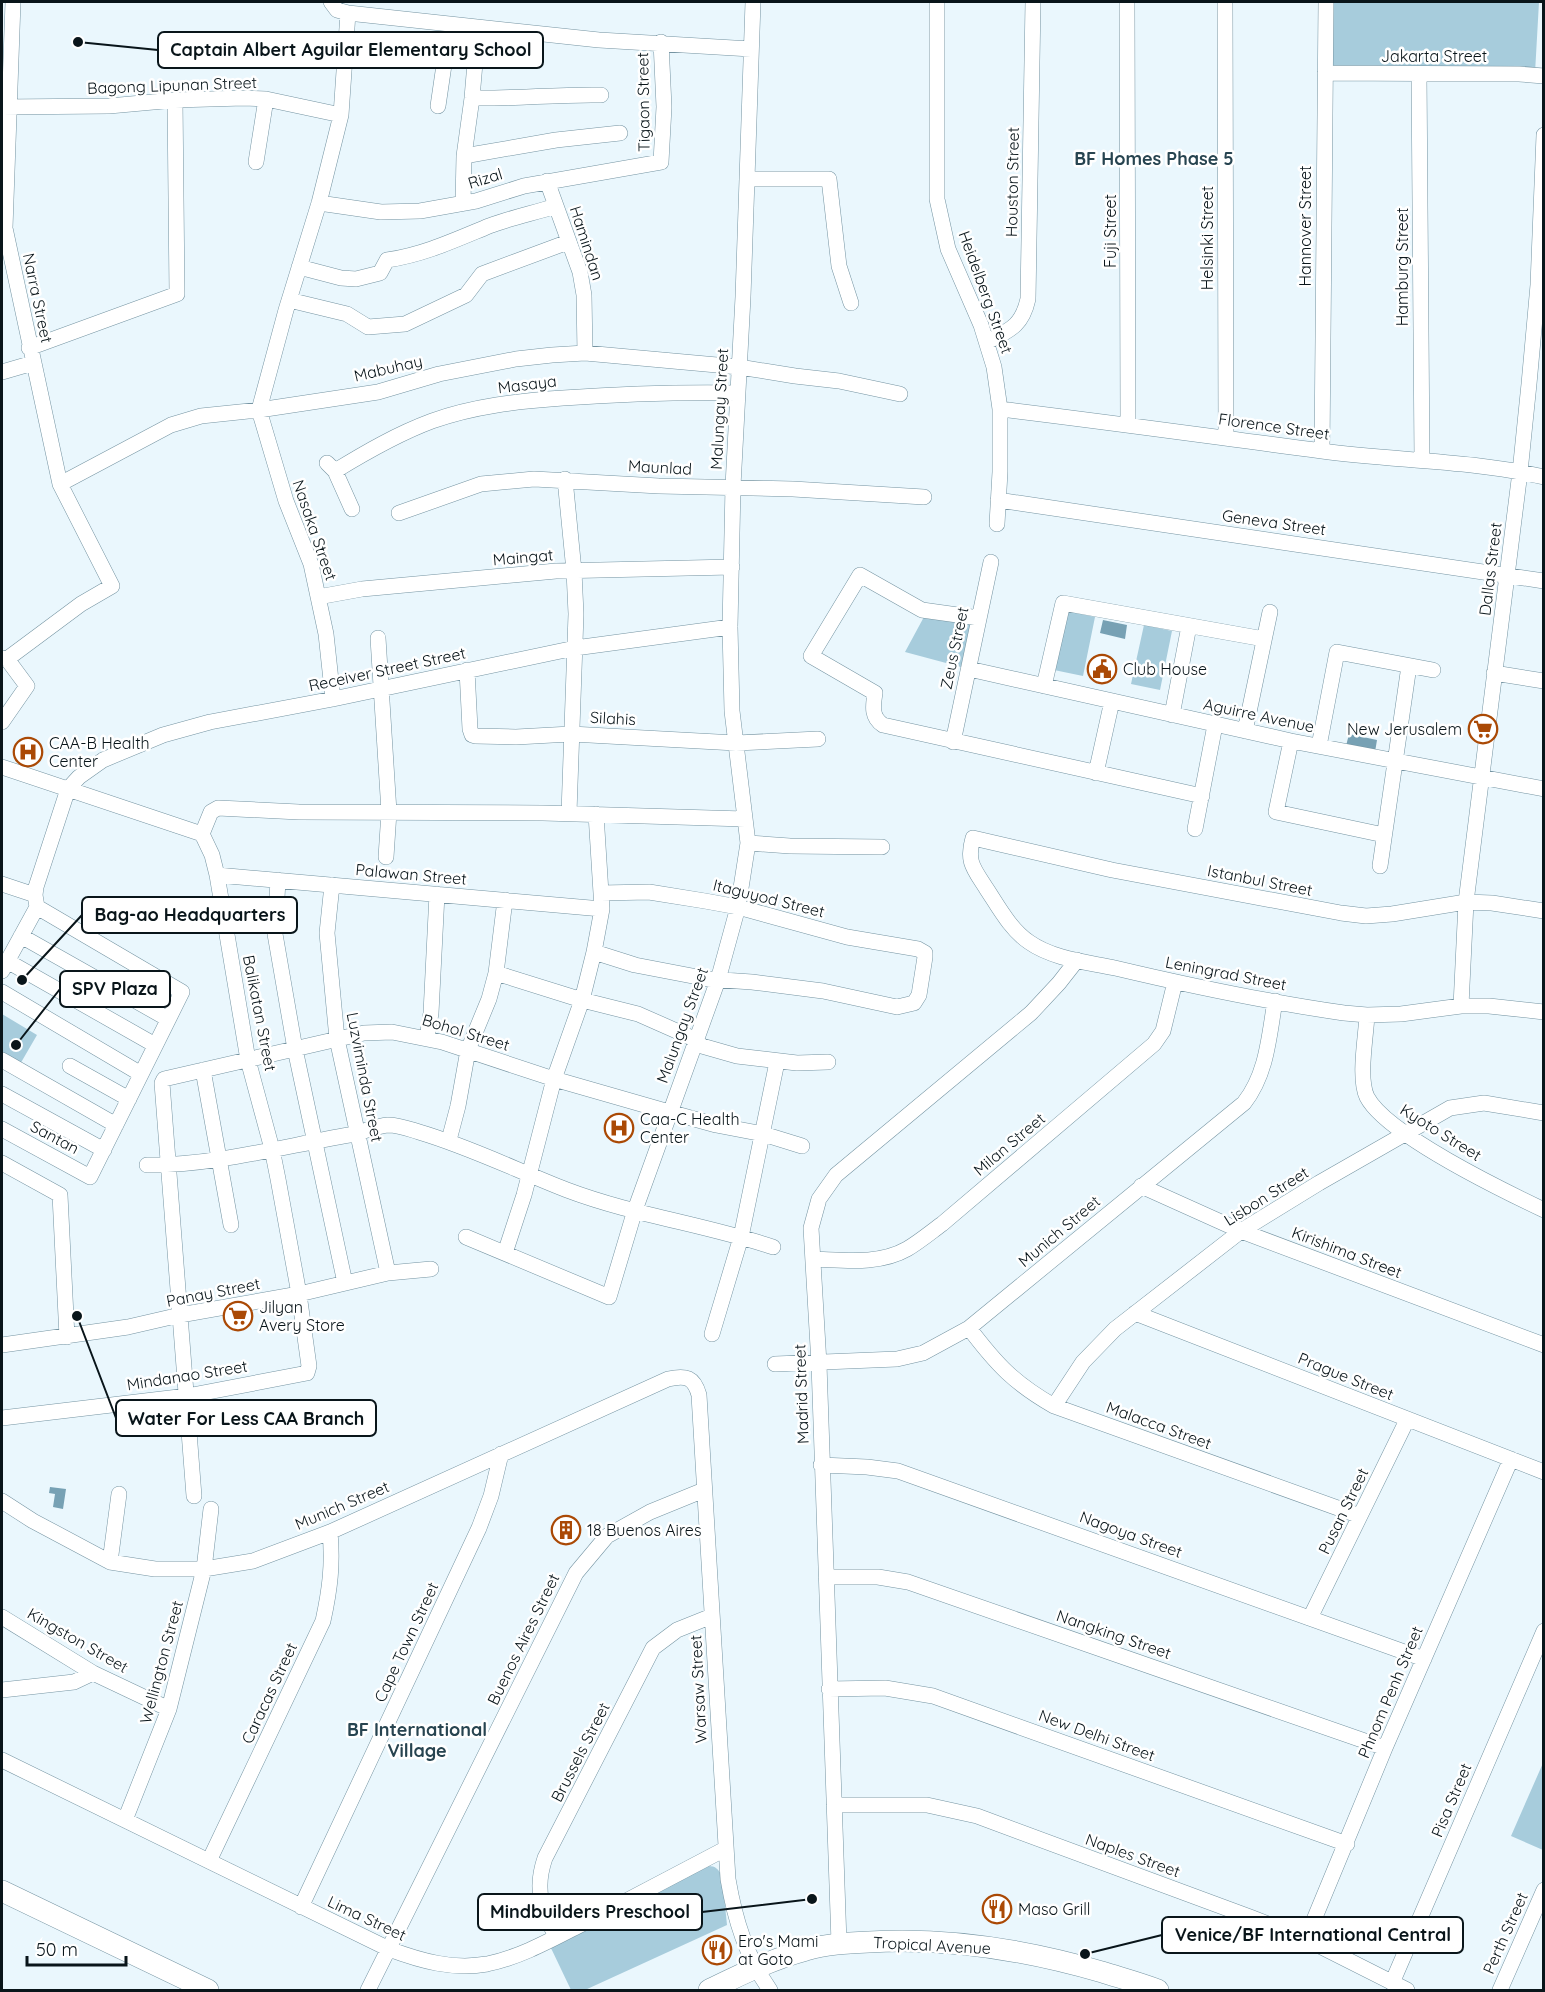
<svg xmlns="http://www.w3.org/2000/svg" width="1545" height="1992" font-family="Quicksand,sans-serif">
<style>
.green{fill:#a7ccdc}
.water{fill:#77a1b4}
.lines{fill:none;stroke-linecap:round;stroke-linejoin:round}
.street-casing{stroke:#7594a2;stroke-width:16}
.secondary-casing{stroke:#7594a2;stroke-width:22}
.street{stroke:#fff;stroke-width:15}
.secondary{stroke:#fff;stroke-width:21}
.labels{text-anchor:middle;dominant-baseline:central;stroke-width:5;stroke-linejoin:round;paint-order:stroke}
.street-label{font-size:16px;fill:#09151a;stroke:#fff}
.poi-label{font-size:16px;fill:#09151a;stroke:#fff;text-anchor:start}
.neighbourhood-label{font-size:18px;font-weight:bold;fill:#274450;stroke:#fff}
.leader{fill:none;stroke:#09151a;stroke-width:2}
.callout-dot{fill:#09151a;stroke:#fff;stroke-width:2}
.callout{fill:#fff;stroke:#09151a;stroke-width:2}
.callout-label{font-size:18px;text-anchor:middle;font-weight:bold;fill:#09151a}
</style>
<rect width="100%" height="100%" fill="#eaf7fd"/>
<path class="green" d="M1332 2H1539L1535 73 1328 71Z
M1067 611 1095 617 1083 676 1054 670Z
M925 615 972 620 961 667 905 652Z
M1144 625 1172 631 1160 690 1131 684Z
M2 1014 37 1035 19 1066 2 1055Z
M1543 1763V1850L1511 1836Z
M708 1866C716 1866 718 1869 722 1876L727 1925 585 1990H571L550 1946Z"/>
<path class="water" d="M1103 620 1127 625 1125 639 1100 633Z
M1349 734 1377 740 1375 752 1346 746Z
M50 1487 66 1489 63 1509 53 1507 55 1494 49 1493Z"/>
<g class="lines">
<g class="street-casing">
<path id="street" d="M331 2 337 10 348 13 599 40 751 49
M937 2V199L948 249 981 325 994 367 1000 409V472L997 524
M1127 2 1128 424
M1225 2 1226 438
M1325 73 1519 74 1544 76
M1419 74 1422 460
M472 98C515 99 558 94 601 95
M438 106 444 65V24
M2 107 109 106 175 100 244 98 266 99 341 115
M464 156 556 140 620 133
M256 162 266 99
M747 179H829L839 266 851 303
M547 181 580 272 584 295 585 353
M319 203 381 212 420 211 476 201 524 186 661 162 664 107 661 42
M463 203 464 156 472 98 478 28
M299 267 341 278 356 279 380 273 387 260C423 255 455 240 489 226 510 218 534 213 556 206
M289 300 347 314 368 327 405 324 466 295 482 274 568 242
M987 342C1010 330 1022 326 1028 299L1033 2
M29 348 177 294 175 100
M2 372 33 363
M1000 409C1108 422 1215 437 1322 451 1395 461 1471 460 1544 477
M1322 451 1326 2
M327 463 335 471 352 509
M335 471C366 452 397 434 432 421 474 406 519 401 563 398 621 394 678 392 737 393
M565 479 574 571 576 614 569 813
M60 484 171 425 201 416 259 410 378 392 439 374 516 359 552 355 585 353 739 367 795 376 839 381 900 394
M998 500 1544 581
M399 513 481 484 534 479 659 486 793 489 924 497
M318 597 362 589 556 571 732 567
M979 618 922 610 860 575 811 656 875 693C873 706 871 717 883 725L1202 796
M378 638 389 812 386 857
M2 658 7 659 27 686 2 722
M7 659 81 604 112 586 60 484 5 228 13 2
M969 669 1291 741 1544 789
M467 670 470 729 472 735 475 736 516 737 571 734 736 743 818 739
M1494 673 1544 681
M1044 686 1063 603 1264 639
M333 699 326 634 311 564 286 501 259 410 286 310 319 203 341 115 348 13
M1172 715 1189 626
M1245 731 1270 612
M1291 741 1276 812 1384 835
M953 742 991 562
M1319 746 1337 652 1433 670
M2 767 202 834 212 855 217 875 248 1060 272 1149 278 1179 299 1294 309 1366 307 1373 187 1396 2 1418
M1096 773 1112 701
M1195 829 1215 725
M202 834 211 812 218 808 299 812 543 813 745 819
M748 843 790 846 882 847
M1380 866 1409 666
M217 875 602 909
M278 880 275 934 295 1049 345 1283
M2 884 35 895
M332 885 327 933 337 1039 388 1273
M1544 911 1492 903 1466 902 1392 914 1366 916 1341 913 1112 870 973 838C966 862 974 869 986 888 998 906 1010 929 1029 942 1053 959 1087 962 1115 968 1191 986 1267 1002 1344 1013L1367 1015 1401 1014 1461 1006H1489L1544 1012
M21 936 168 1019
M594 952 635 965 708 979 752 982 823 991 897 1007 914 1003 919 995 925 957V953L918 949 847 937 738 907 705 901 649 892 601 893
M7 961 155 1045
M2 971 37 907
M496 973 582 1000 638 1014 690 1037 702 1046 737 1056 797 1063 828 1062
M2 992 141 1074
M1461 1006 1466 902 1520 472 1529 384 1538 285 1544 135
M1367 1015C1366 1037 1358 1078 1367 1097 1386 1134 1504 1191 1544 1210
M427 1038 431 1013 437 894
M2 1060 116 1125
M70 1066 129 1099
M203 1070 231 1225
M2 1094 104 1150
M2 1129 90 1177 182 992 37 907 35 895 36 887 68 789 79 777 103 760 163 735 210 722 333 699 575 648 730 627
M449 1140 458 1106 468 1050 489 999 496 973 505 900
M2 1163 60 1195 67 1337
M147 1165C211 1166 285 1146 349 1135 362 1133 375 1126 388 1125 399 1125 409 1129 419 1132 470 1147 518 1171 567 1190 633 1215 707 1225 773 1247
M1141 1186 1241 1231 1544 1345
M466 1237 609 1297 635 1210 718 980 738 907 748 843 732 711 730 627 733 486 743 297 753 2
M505 1253 524 1195 554 1079 582 1000 594 952 602 909 596 814
M813 1259C844 1260 879 1265 907 1249 919 1242 931 1232 942 1224L1154 1044 1163 1031 1175 982
M1135 1313 1544 1472
M969 1328C997 1365 1014 1383 1054 1406L1360 1516
M712 1334 741 1237 777 1062
M2 1345 128 1327 180 1315 299 1294 388 1273 431 1269
M775 1364 897 1359 923 1353 969 1328 1244 1103C1267 1074 1269 1036 1275 1001
M1054 1406 1083 1362 1115 1329 1241 1231 1319 1183 1450 1108 1484 1103 1544 1113
M821 1465 867 1467 898 1471 1424 1659
M194 1496 162 1083 164 1079 364 1033 392 1032 442 1042 554 1079 669 1112 716 1125 763 1134 802 1146
M2 1501 33 1521 110 1562 155 1569H204L253 1561 330 1532 668 1379C686 1375 694 1377 699 1395L728 1879C735 1920 746 1956 770 1990
M110 1562 119 1494
M826 1577H878L908 1582 1385 1748
M2 1617 93 1673 169 1709
M1310 1618 1407 1420
M829 1689 885 1688 933 1696 1347 1844
M2 1690 74 1682 93 1673
M2 1760 389 1949C421 1961 453 1970 487 1964 522 1957 556 1937 588 1921 634 1897 679 1873 725 1849
M834 1805H927L977 1816 1250 1917 1306 1939 1407 1990
M125 1820 169 1709 204 1569 211 1509
M209 1861 323 1621C330 1589 333 1564 330 1532
M301 1907 479 1528 491 1496 501 1454
M556 1937C542 1908 534 1890 545 1858L653 1648 677 1630 712 1616
M1306 1939 1385 1748 1511 1459
M839 1943 819 1364 811 1228 819 1199 836 1175 1031 1013 1059 983 1077 960
M1392 1983 1544 1631
M368 1990 576 1573 607 1536 650 1512 704 1490
M1500 1990 1544 1890"/>
</g>
<g class="secondary-casing">
<path id="secondary" d="M2 1891 208 1990
M709 1990C740 1975 772 1959 806 1950 826 1944 847 1943 869 1942 948 1937 1026 1950 1102 1972 1121 1978 1140 1983 1158 1990"/>
</g>
<use href="#street" class="street"/>
<use href="#secondary" class="secondary"/>
</g>
<defs>
<g id="civic-ring" transform="scale(1.5)"><circle r="9.5" fill="#fff" stroke="#aa4905" stroke-width="1.5"/><path d="M-.6-6.5H3V-4.5H.6V-3L4-1V1h2V6H-6V1h2V-1L-.6-3ZM-1.2 2.5V6h2.4V2.5Z" fill="#aa4905"/></g>
<g id="supermarket-ring" transform="scale(1.5)"><circle r="9.5" fill="#fff" stroke="#aa4905" stroke-width="1.5"/><path d="M-6-5.5h2.5l.6 2H6L4.5 2H-2.5L-4.4-4H-6ZM-1.5 3.2a1.3 1.3 0 1 0 .1 0ZM3 3.2a1.3 1.3 0 1 0 .1 0Z" fill="#aa4905"/></g>
<g id="hospital-ring" transform="scale(1.5)"><circle r="9.5" fill="#fff" stroke="#aa4905" stroke-width="1.5"/><path d="M-5-5h3v3.5h4V-5h3V5h-3V1.5h-4V5h-3Z" fill="#aa4905"/></g>
<g id="building-ring" transform="scale(1.5)"><circle r="9.5" fill="#fff" stroke="#aa4905" stroke-width="1.5"/><path d="M-4-6H4V6H1V3H-1V6H-4ZM-2.5-4.3h1.7v1.8h-1.7ZM.8-4.3h1.7v1.8H.8ZM-2.5-1h1.7V.8h-1.7ZM.8-1h1.7V.8H.8Z" fill="#aa4905"/></g>
<g id="restaurant-ring" transform="scale(1.5)"><circle r="9.5" fill="#fff" stroke="#aa4905" stroke-width="1.5"/><path d="M-5-6h1v4h1v-4h1v4h1v-4h1v5L-1.5 .5V6h-2V.5L-5-1ZM5-6V6H3V1.5H1.5Q1.5-4 5-6Z" fill="#aa4905"/></g>
</defs>
<g fill-rule="evenodd">
<use href="#civic-ring" x="1102" y="669"/>
<use href="#supermarket-ring" x="1483" y="729"/>
<use href="#hospital-ring" x="28" y="752"/>
<use href="#hospital-ring" x="619" y="1128"/>
<use href="#supermarket-ring" x="238" y="1316"/>
<use href="#building-ring" x="566" y="1530"/>
<use href="#restaurant-ring" x="997" y="1909"/>
<use href="#restaurant-ring" x="717" y="1950"/>
</g>
<g class="labels">
<g class="street-label">
<text x="1434" y="56">Jakarta Street</text>
<text transform="translate(172 85) rotate(-2)">Bagong Lipunan Street</text>
<text transform="translate(643 102) rotate(-91)">Tigaon Street</text>
<text transform="translate(485 178) rotate(-17)">Rizal</text>
<text transform="translate(1012 182) rotate(-89)">Houston Street</text>
<text transform="translate(1305 226) rotate(-90)">Hannover Street</text>
<text transform="translate(1110 231) rotate(-90)">Fuji Street</text>
<text transform="translate(1207 238) rotate(-90)">Helsinki Street</text>
<text transform="translate(587 243) rotate(72)">Hamindan</text>
<text transform="translate(1402 267) rotate(-90)">Hamburg Street</text>
<text transform="translate(986 292) rotate(70)">Heidelberg Street</text>
<text transform="translate(38 298) rotate(78)">Narra Street</text>
<text transform="translate(388 368) rotate(-13)">Mabuhay</text>
<text transform="translate(527 384) rotate(-7)">Masaya</text>
<text transform="translate(719 409) rotate(-87)">Malungay Street</text>
<text transform="translate(1274 426) rotate(8)">Florence Street</text>
<text transform="translate(660 467) rotate(3)">Maunlad</text>
<text transform="translate(1274 522) rotate(8)">Geneva Street</text>
<text transform="translate(315 530) rotate(71)">Nasaka Street</text>
<text transform="translate(523 557) rotate(-5)">Maingat</text>
<text transform="translate(1490 569) rotate(-83)">Dallas Street</text>
<text transform="translate(954 648) rotate(-78)">Zeus Street</text>
<text transform="translate(387 669) rotate(-12)">Receiver Street Street</text>
<text transform="translate(1259 715) rotate(12)">Aguirre Avenue</text>
<text transform="translate(613 718) rotate(3)">Silahis</text>
<text transform="translate(411 874) rotate(5)">Palawan Street</text>
<text transform="translate(1260 880) rotate(11)">Istanbul Street</text>
<text transform="translate(769 898) rotate(14)">Itaguyod Street</text>
<text transform="translate(1226 973) rotate(11)">Leningrad Street</text>
<text transform="translate(260 1013) rotate(79)">Balikatan Street</text>
<text transform="translate(682 1025) rotate(-70)">Malungay Street</text>
<text transform="translate(466 1032) rotate(17)">Bohol Street</text>
<text transform="translate(365 1077) rotate(79)">Luzviminda Street</text>
<text transform="translate(1441 1132) rotate(32)">Kyoto Street</text>
<text transform="translate(55 1137) rotate(28)">Santan</text>
<text transform="translate(1009 1144) rotate(-40)">Milan Street</text>
<text transform="translate(1266 1196) rotate(-32)">Lisbon Street</text>
<text transform="translate(1059 1231) rotate(-40)">Munich Street</text>
<text transform="translate(1347 1252) rotate(21)">Kirishima Street</text>
<text transform="translate(213 1292) rotate(-11)">Panay Street</text>
<text transform="translate(187 1375) rotate(-9)">Mindanao Street</text>
<text transform="translate(1346 1376) rotate(22)">Prague Street</text>
<text transform="translate(801 1394) rotate(-92)">Madrid Street</text>
<text transform="translate(1159 1425) rotate(20)">Malacca Street</text>
<text transform="translate(342 1505) rotate(-23)">Munich Street</text>
<text transform="translate(1343 1511) rotate(-64)">Pusan Street</text>
<text transform="translate(1131 1534) rotate(20)">Nagoya Street</text>
<text transform="translate(1114 1634) rotate(19)">Nangking Street</text>
<text transform="translate(523 1639) rotate(-64)">Buenos Aires Street</text>
<text transform="translate(78 1640) rotate(30)">Kingston Street</text>
<text transform="translate(406 1642) rotate(-65)">Cape Town Street</text>
<text transform="translate(161 1662) rotate(-75)">Wellington Street</text>
<text transform="translate(698 1689) rotate(-93)">Warsaw Street</text>
<text transform="translate(1390 1692) rotate(-67)">Phnom Penh Street</text>
<text transform="translate(269 1693) rotate(-65)">Caracas Street</text>
<text transform="translate(1097 1735) rotate(20)">New Delhi Street</text>
<text transform="translate(580 1752) rotate(-63)">Brussels Street</text>
<text transform="translate(1451 1800) rotate(-67)">Pisa Street</text>
<text transform="translate(1133 1855) rotate(20)">Naples Street</text>
<text transform="translate(367 1918) rotate(25)">Lima Street</text>
<text transform="translate(1505 1933) rotate(-66)">Perth Street</text>
<text transform="translate(932 1945) rotate(3)">Tropical Avenue</text>
</g>
<g class="poi-label">
<text x="1123" y="669">Club House</text>
<text x="1462" y="729" text-anchor="end">New Jerusalem</text>
<text x="49" y="743">CAA-B Health<tspan x="49" dy="18">Center</tspan></text>
<text x="640" y="1119">Caa-C Health<tspan x="640" dy="18">Center</tspan></text>
<text x="259" y="1307">Jilyan<tspan x="259" dy="18">Avery Store</tspan></text>
<text x="587" y="1530">18 Buenos Aires</text>
<text x="1018" y="1909">Maso Grill</text>
<text x="738" y="1941">Ero's Mami<tspan x="738" dy="18">at Goto</tspan></text>
</g>
<g class="neighbourhood-label">
<text x="1154" y="158">BF Homes Phase 5</text>
<text x="417" y="1729">BF International<tspan x="417" dy="21">Village</tspan></text>
</g>
</g>
<path class="leader" d="M78 42L158 50M22 980L82 915M16 1045L60 989M77 1316L116 1418M812 1899L702 1912M1085 1954L1162 1935"/>
<g class="callout-dot">
<circle cx="78" cy="42" r="6"/>
<circle cx="22" cy="980" r="6"/>
<circle cx="16" cy="1045" r="6"/>
<circle cx="77" cy="1316" r="6"/>
<circle cx="812" cy="1899" r="6"/>
<circle cx="1085" cy="1954" r="6"/>
</g>
<g class="callout">
<rect x="158" y="32" width="385" height="36" rx="6"/>
<rect x="82" y="897" width="215" height="36" rx="6"/>
<rect x="60" y="971" width="110" height="36" rx="6"/>
<rect x="116" y="1400" width="260" height="36" rx="6"/>
<rect x="478" y="1894" width="224" height="36" rx="6"/>
<rect x="1162" y="1917" width="301" height="36" rx="6"/>
</g>
<g class="callout-label">
<text x="351" y="56">Captain Albert Aguilar Elementary School</text>
<text x="190" y="921">Bag-ao Headquarters</text>
<text x="115" y="995">SPV Plaza</text>
<text x="246" y="1425">Water For Less CAA Branch</text>
<text x="590" y="1918">Mindbuilders Preschool</text>
<text x="1313" y="1941">Venice/BF International Central</text>
</g>
<rect width="1545" height="1992" fill="none" stroke="#09151a" stroke-width="6"/>
<path d="M27 1956v9h99v-9" fill="none" stroke="#09151a" stroke-width="3"/>
<text x="36" y="1956" font-size="18" fill="#09151a" stroke="#ffffff" stroke-width="4.5" paint-order="stroke">50 m</text>
</svg>
